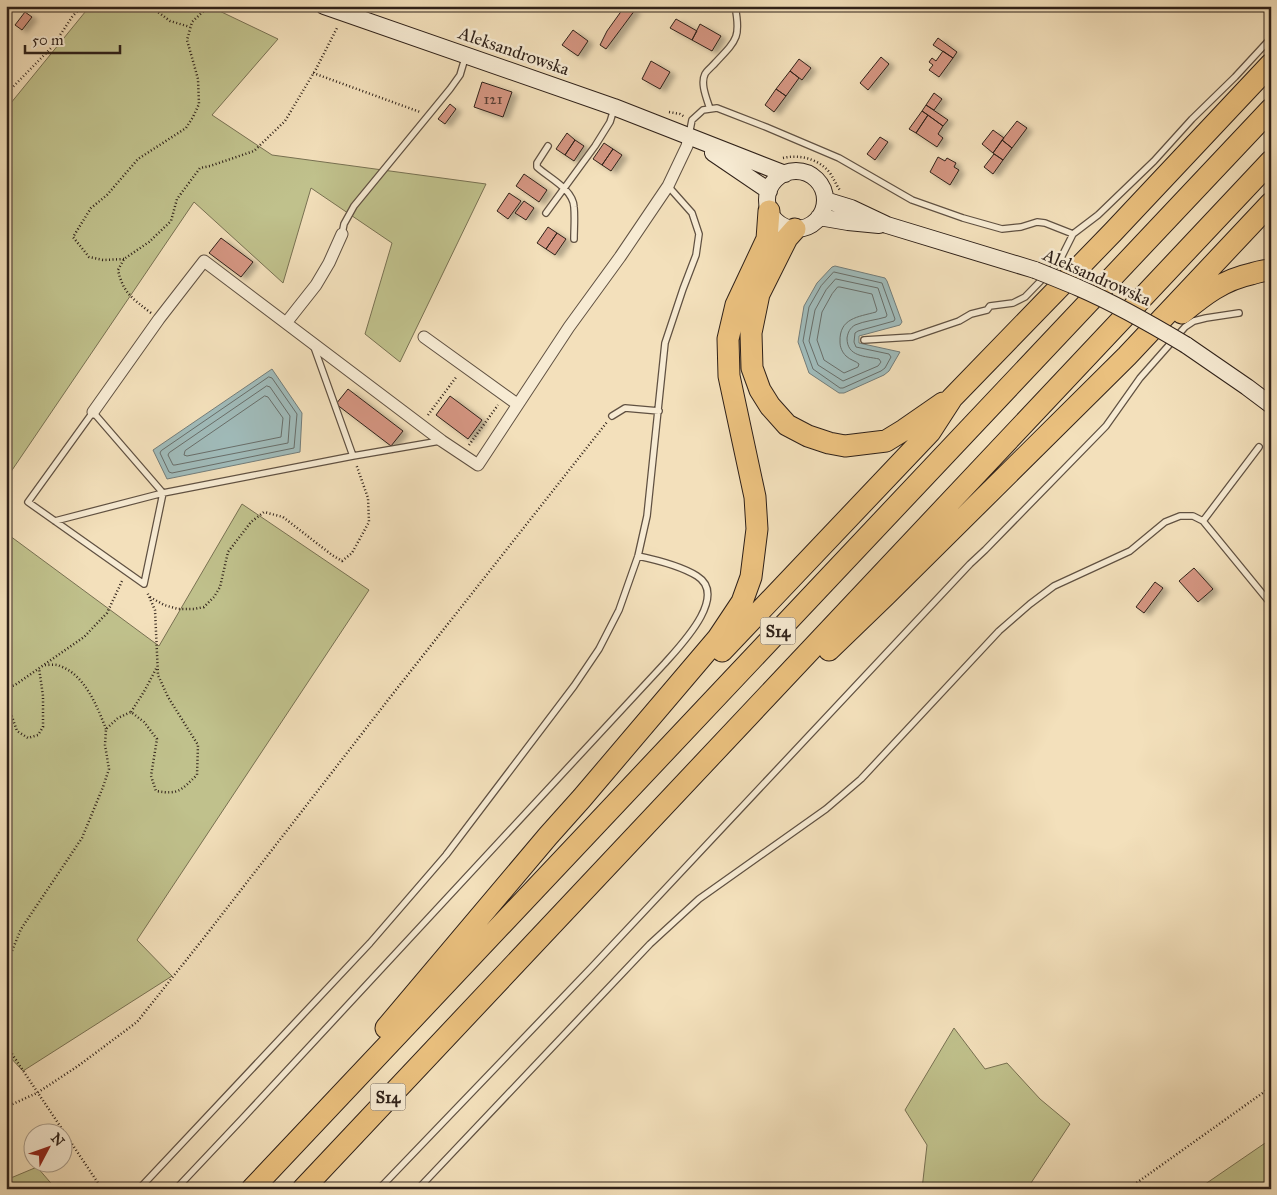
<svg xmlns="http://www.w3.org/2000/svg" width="1277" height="1195" font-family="'IM FELL Great Primer',serif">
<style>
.green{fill:#c0c18c;stroke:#787152}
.water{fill:#a0bbba;stroke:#737d7a}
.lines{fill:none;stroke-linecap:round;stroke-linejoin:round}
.shore{stroke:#686e6a;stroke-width:1}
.building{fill:#d49581;stroke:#2f2119;filter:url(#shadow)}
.service-casing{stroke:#605142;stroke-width:8}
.minor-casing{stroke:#605142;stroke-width:13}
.secondary-casing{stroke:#2f2119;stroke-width:18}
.motorway-casing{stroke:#2f2119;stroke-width:23}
.path{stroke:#2f2119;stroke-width:2.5;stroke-dasharray:1 2.5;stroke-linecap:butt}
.service{stroke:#f7ebd3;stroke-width:5.5}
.minor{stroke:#f7ebd3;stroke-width:11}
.secondary{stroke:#f7ebd3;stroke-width:16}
.motorway{stroke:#eac07e;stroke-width:21}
.secondary-bridge-casing{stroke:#2f2119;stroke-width:18;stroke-linecap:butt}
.secondary-bridge{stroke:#f7ebd3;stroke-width:16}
.labels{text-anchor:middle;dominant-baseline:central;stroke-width:5;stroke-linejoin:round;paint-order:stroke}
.number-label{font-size:15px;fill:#583e33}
.shield{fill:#f7ebd3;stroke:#6b5e51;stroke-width:1}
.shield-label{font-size:16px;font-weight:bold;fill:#2f2119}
.street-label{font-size:18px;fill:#2f2119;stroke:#f7ebd3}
</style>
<defs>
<filter id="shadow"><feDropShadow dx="5.5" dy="3" stdDeviation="2.5" flood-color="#0004"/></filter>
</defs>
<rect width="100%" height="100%" fill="#f3e0bb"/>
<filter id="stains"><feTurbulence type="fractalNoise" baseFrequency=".004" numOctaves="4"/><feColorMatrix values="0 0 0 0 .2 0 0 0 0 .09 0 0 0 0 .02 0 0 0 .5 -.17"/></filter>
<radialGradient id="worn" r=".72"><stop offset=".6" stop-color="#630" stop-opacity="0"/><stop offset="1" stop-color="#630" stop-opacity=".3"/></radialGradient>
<path class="green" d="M90 6H209L278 39 212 115 272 155 486 184 400 362 365 334 392 243 311 188 283 283 194 202 6 479V109Z
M242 504 369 590 137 940 172 976 23 1071 6 1053V533L159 646Z
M954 1028 985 1069 1007 1063 1040 1099 1070 1124 1027 1189H922L927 1145 905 1110Z
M1271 1139V1189H1198Z
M37 1167 56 1189H6V1180Z"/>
<path class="water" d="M835 266 885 278 887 281 902 322 900 325 859 336V343L900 352 889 371 884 375 844 393H839L809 373 798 342 804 306 817 283 832 267Z
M272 369 302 413 300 452 167 479 153 450Z"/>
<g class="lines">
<path class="shore" d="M834 272 882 283 895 319 894 321 858 331 855 333 854 342 856 347 889 354 891 357 885 368 881 371 843 388H840L813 369 803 341 809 307 821 286Z
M836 279 878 288 887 315 886 317C876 320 864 321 855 325 850 328 848 332 847 338 847 357 865 356 879 359L881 362 878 366 843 381 818 365 809 341 815 310 826 290Z
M838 287H840L872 294 877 310 876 312C858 317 839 318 840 342 840 347 842 352 846 356 850 360 856 361 859 364L858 367 844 373 824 360 817 340 822 312 832 294Z
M269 377 272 378 297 414 294 448 172 473 169 472 160 453 161 451Z
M267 386 270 387 290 416 288 443 175 465H173L168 455 169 453Z
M265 396 268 397 283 418 281 437 187 456 184 455 185 451Z"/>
</g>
<path class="building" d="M625 6H630L635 10 606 49 600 45 607 31Z
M25 12 32 17 22 30 15 25Z
M676 19 697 31 692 40 670 28Z
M700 24 721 36 712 51 692 40Z
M573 30 588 41 578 56 562 45Z
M938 38 957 52 953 58 933 45Z
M943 51 953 58 939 77 929 70 933 65 929 62 932 58 936 61Z
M881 57 889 64 868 90 860 83Z
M799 59 811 68 802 80 790 71Z
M651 61 670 72 660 89 642 79Z
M790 71 799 78 786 96 776 89Z
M482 82 512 92 503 117 474 107Z
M776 89 786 96 774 112 765 105Z
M934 93 942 99 934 110 926 105Z
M450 104 456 109 445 124 438 119Z
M926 105 948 120 943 126 922 111Z
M922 111 928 115 916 133 909 129Z
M928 115 943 126 938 134 943 138 937 147 916 133Z
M1017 121 1027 128 1012 148 1002 140Z
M993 130 1004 138 993 153 982 144Z
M567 133 575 140 565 155 556 149Z
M880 137 888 142 875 160 867 154Z
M575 140 584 146 574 161 565 155Z
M1002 140 1012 148 1003 160 993 153Z
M604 143 613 149 602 165 593 159Z
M613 149 622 155 611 171 602 165Z
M994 154 1003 160 993 174 984 167Z
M938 157 945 161 947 158 956 163 954 167 959 170 950 185 930 172Z
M524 174 547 190 539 202 516 186Z
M509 193 521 201 508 219 497 211Z
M524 201 534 208 526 220 515 213Z
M548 227 557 233 546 249 537 243Z
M557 233 566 239 555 255 546 249Z
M221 238 253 262 241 277 209 253Z
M348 389 403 431 391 446 336 404Z
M450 396 482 420 468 439 436 415Z
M1194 568 1213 589 1198 602 1179 581Z
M1155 582 1163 588 1144 613 1136 607Z"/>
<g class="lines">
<g class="service-casing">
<path id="service" d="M710 109C707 99 700 84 705 74 707 70 713 66 716 62 737 40 741 37 735 6
M689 135 692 120 703 110 717 108 766 127 839 158 912 200 963 218 1002 229 1021 227 1037 222 1045 223 1073 234
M548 146 537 163V167C549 178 573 189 574 207 575 218 574 229 574 239
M546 213 595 146 610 122 614 109
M342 234 344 224 354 206 450 89 460 75 465 58
M864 340 912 337 959 321 971 314 987 310 990 306 1013 303 1025 297 1059 262 1073 234 1098 215 1154 161 1192 119 1235 77 1271 38
M314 347 353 456
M93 412 163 493 144 584 28 502Z
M612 416 625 408 659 411
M55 521 163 493 353 456 440 441
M1203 521 1259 447
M139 1189 370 943 446 855 574 686 599 649 619 610 638 556 647 516 665 343 683 289 696 255 699 234 692 213 668 186
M176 1189 243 1118 665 663C680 646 729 596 697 576 681 566 657 560 638 556
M379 1189 591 968 970 564 985 550 1106 426 1140 378 1185 327 1194 321 1206 318 1239 313
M418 1189 650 944 699 899 826 809 861 779 999 631 1030 604 1054 586 1130 551 1165 522 1180 516H1193L1203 521 1271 604"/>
</g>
<g class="minor-casing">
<path id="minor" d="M286 323 316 285 329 263 342 234
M424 337 517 404
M93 412 159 319 204 261 442 441 478 465 569 327 620 257 668 186 687 146 689 137"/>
</g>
<g class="secondary-casing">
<path id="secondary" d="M324 6 614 107 785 174
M713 153 769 191
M767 200a29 29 0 1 1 58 0a29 29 0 1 1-58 0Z
M825 200 851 208 887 225 1035 270
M819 217 848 222 879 225
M1186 345 1247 387 1271 405"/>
</g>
<g class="motorway-casing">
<path id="motorway" d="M795 229 787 238 759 294 751 333 752 368 760 390 770 406 787 425 808 436 829 443 845 446 886 441 904 430 943 403
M1182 313C1204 295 1223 280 1251 274 1258 272 1264 270 1271 270
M829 650 886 595 1127 356 1271 203
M722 651 930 432 952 398 1113 232 1271 64
M386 1028 548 836 582 798 718 638 742 602 751 577 757 529 755 497 729 376 728 339 736 305 767 239 769 211
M252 1189 1271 109
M303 1189 1271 161"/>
</g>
<path class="path" d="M150 6 170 21 190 27
M313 73 420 112
M6 94 53 46 72 17 82 6
M669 112 680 114 685 117
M783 158C800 154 819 159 830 173 834 179 836 185 840 190
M124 259 103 260 89 257 73 237 91 208 107 195 138 159 186 128 193 117 199 104 198 79 187 40 192 22 209 6
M151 313C133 299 123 293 118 270L124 259 149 242 171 221 177 199 200 168 210 166 254 151 285 121 316 69 338 26
M428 415 457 376
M469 445 498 405
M150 597 164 605 178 609H194L204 607 214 597 220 587 228 552 251 522 264 512 283 517 332 555 342 561 352 553 369 522 368 498 356 464
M45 665C50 665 56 664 60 666 85 675 97 706 106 729
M6 688 15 685 84 637 107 613 123 579
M6 703 9 708 17 731 28 738 38 735 43 727V696L39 668
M131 712 145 690 157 667
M6 985 9 958 21 929 82 838 103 787 109 769 105 745 106 729 118 718 131 712 144 722 157 739 151 776 156 791C179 795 181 790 197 775L198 745 168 697 158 675 155 610 147 592
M6 1045 102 1189
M6 1097 12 1104
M6 1107 37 1093 78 1066 137 1022 203 939 388 700 607 422
M1128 1189 1271 1087"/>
<use href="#service" class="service"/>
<use href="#minor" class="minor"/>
<use href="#secondary" class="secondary"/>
<use href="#motorway" class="motorway"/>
<g class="secondary-bridge-casing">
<path id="secondary-bridge" d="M1035 270C1050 276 1065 282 1079 288 1116 304 1151 324 1186 345"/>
</g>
<use href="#secondary-bridge" class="secondary-bridge"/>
</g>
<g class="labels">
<g class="number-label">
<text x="493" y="99">121</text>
</g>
<g class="shield">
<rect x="760.5" y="617.5" width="35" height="27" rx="4"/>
<rect x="370.5" y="1083.5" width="35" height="27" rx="4"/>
</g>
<g class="shield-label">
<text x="778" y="631">S14</text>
<text x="388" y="1097">S14</text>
</g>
<g class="street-label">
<text transform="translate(514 51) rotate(19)">Aleksandrowska</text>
<text transform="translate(1097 277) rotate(24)">Aleksandrowska</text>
</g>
</g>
<rect width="1277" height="1195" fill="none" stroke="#f3e0bb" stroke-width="25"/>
<rect x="8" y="8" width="1262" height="1180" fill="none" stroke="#2f2119" stroke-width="2.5"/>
<rect x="12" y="12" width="1252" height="1170" fill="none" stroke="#2f2119"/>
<g transform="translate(48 1148) rotate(49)"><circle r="24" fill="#f7ebd3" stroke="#a79a89"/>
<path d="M0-4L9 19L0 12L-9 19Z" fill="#8f2418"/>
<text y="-8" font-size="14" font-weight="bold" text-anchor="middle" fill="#2f2119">N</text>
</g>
<path d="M25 45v8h95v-8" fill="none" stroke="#2f2119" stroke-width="2.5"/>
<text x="32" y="45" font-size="15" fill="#2f2119" stroke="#f7ebd3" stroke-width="4" paint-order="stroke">50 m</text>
<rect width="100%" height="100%" filter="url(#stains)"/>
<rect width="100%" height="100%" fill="url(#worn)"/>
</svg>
